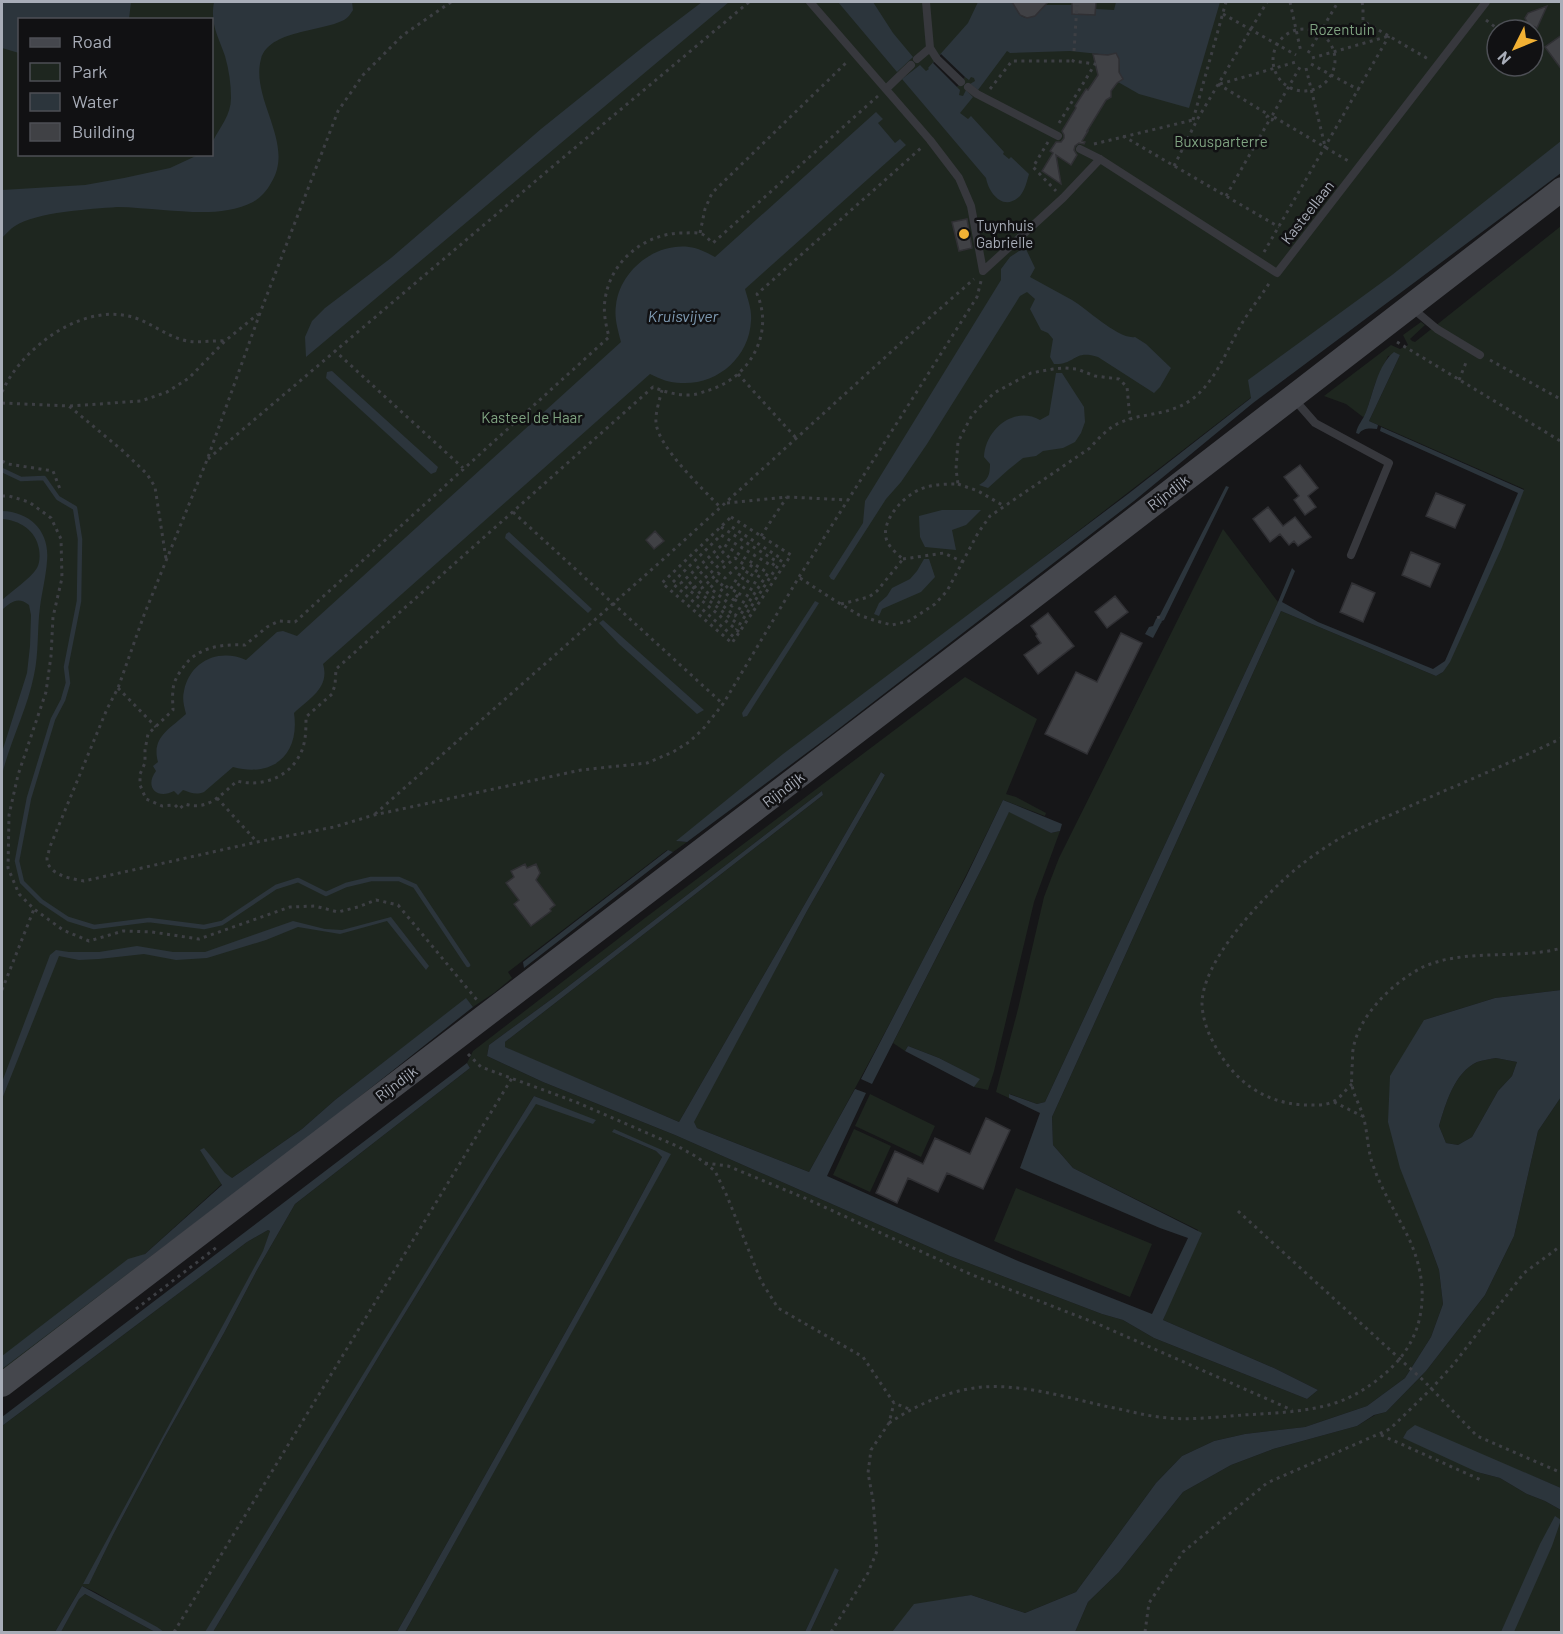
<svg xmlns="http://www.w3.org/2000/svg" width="1563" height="1634" font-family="Barlow,sans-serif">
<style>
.green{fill:#1e261f;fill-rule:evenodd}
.water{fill:#2c353c;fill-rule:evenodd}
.pier{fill:#161618}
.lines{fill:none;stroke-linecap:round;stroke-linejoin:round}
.stream{stroke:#2c353c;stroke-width:4.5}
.building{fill:#404145;stroke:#303034;stroke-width:1.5}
.path{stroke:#3d3f44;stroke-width:3;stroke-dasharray:3 4.5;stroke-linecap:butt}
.lane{stroke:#37383d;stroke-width:8}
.secondary{stroke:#45474d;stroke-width:24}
.poi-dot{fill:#f2b134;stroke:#111113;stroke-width:2}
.labels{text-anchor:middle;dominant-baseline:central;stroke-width:5;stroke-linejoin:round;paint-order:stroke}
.park-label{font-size:15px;fill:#7fa381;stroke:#111113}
.street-label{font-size:15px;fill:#a8adb8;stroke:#111113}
.poi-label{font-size:15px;fill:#a8adb8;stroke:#111113;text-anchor:start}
.water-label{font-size:16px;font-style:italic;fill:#7f9bb3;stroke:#111113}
</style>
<rect width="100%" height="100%" fill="#161618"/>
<path class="green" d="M2 2H1561V158L677 841 687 842 673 852 667 850 508 972 512 978 494 993 473 1007 466 999 335 1100 302 1129 232 1178 220 1181 222 1184 145 1254 140 1257V1267L2 1375ZM20 20H212V154H20ZM1497 30H1533V66H1497Z
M1561 226V990L1495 998 1424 1020 1427 1237 1439 1270 1443 1304 1431 1337 1405 1378 1367 1406 1305 1427 1245 1434 1214 1441 1182 1456 1156 1483 1076 1592 1025 1613 971 1595 915 1605 892 1632H810L839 1570 835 1569 805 1632H405L670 1154 612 1132 656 1151 662 1157 619 1237 397 1632H213L388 1341 498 1162 536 1103 593 1123 595 1121 534 1096 208 1630 205 1632H163L95 1592 82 1586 55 1632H2V1426L247 1242 268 1230 270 1231 264 1250 140 1479 89 1584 113 1535 165 1437 224 1333 257 1270 295 1204 470 1068 467 1063 473 1051 645 918 965 677 1037 719 1006 794 1016 797 1046 813 1045 816 1003 800C942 926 877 1050 809 1172L697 1128 693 1122 807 911 885 775 881 772 679 1122 504 1047 505 1042 823 795 822 791 553 998 489 1045 487 1056 543 1082 675 1135 950 1256 1102 1314 1123 1320 1154 1338 1307 1399 1318 1390 1274 1368 1163 1320 1198 1230 1073 1168 1053 1145 1052 1117 1281 611 1436 676 1443 672 1524 489 1369 421 1400 355 1388 356 1375 384 1365 416 1363 417 1346 404 1324 396 1391 345 1400 349 1408 345 1403 335 1421 322 1425 325 1410 339 1412 341 1415 342Z
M1223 529 1278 602 1045 1102 1037 1104 1010 1094 1009 1098 996 1092 1018 1009 1044 897 1059 858Z
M1009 811 1051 833 1060 831 1034 902 994 1071 988 1090 974 1087 979 1079 939 1058 908 1046 905 1051 893 1043 986 860Z
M1496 1058 1517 1062 1512 1076 1498 1091 1472 1137 1458 1145 1446 1143 1439 1126C1446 1103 1454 1073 1477 1062 1483 1060 1490 1059 1496 1058Z
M870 1094 935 1126 921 1157 855 1126Z
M1561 1097V1488L1465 1448 1477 1472 1500 1478 1527 1494 1545 1501 1561 1510V1632H1075L1088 1602 1119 1572 1183 1492 1231 1465 1273 1449 1357 1426 1375 1415 1386 1412 1426 1371 1485 1295 1514 1236 1538 1131Z
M854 1129 891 1146 870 1192 833 1175Z
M1016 1188 1152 1244 1130 1297 994 1241Z
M85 1594 155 1632H61L79 1598Z"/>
<path class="water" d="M2 2H131L129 19 20 20 19 53 2 48Z
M214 2H352L353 10C351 13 348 18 344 20 321 32 269 30 261 59 250 99 296 144 271 183 267 191 260 198 253 202 225 216 192 212 163 210 148 209 132 207 117 207 91 209 36 212 15 226 10 229 6 234 2 238V190L85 185 124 178 170 168 198 155 212 154C212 150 211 144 213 141 220 127 231 115 231 98 231 84 229 70 225 56 218 36 210 24 214 2Z
M702 2H729L306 357 305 337 312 321 325 308 391 258 541 129 648 43Z
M838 2H873L893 33 913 57 897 72Z
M978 2H1016C1015 19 1029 23 1040 10V6L1045 5H1083V15H1095L1096 9 1114 10 1116 2H1220L1189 108 1139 94 1118 82 1122 80V78L1120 76 1119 59 1115 54 1109 55 1070 51 1010 53 1007 51 978 90 970 84 975 81 974 78 971 77 969 80 965 77 957 87 960 90 959 95 963 96 966 90 973 97 960 113 968 119 971 116 1004 152 1003 154 1009 159 1011 157 1029 174C1027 181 1025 190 1020 196 1004 212 989 194 986 178L902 79 920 65 926 71 929 69 928 68 968 23Z
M876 112 883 119 878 123 895 143 900 139 906 145 745 289C748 300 752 310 751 321 749 358 717 385 681 383 670 383 660 379 650 374L323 664C330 688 310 698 294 713 300 754 274 778 233 767L204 792C196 795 191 793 183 790L178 795 174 791C157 800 144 787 156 771L153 766 158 762C151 737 170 729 186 714 184 706 182 699 184 691 190 661 219 648 246 660L277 632 283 631 297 636 621 342C618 330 614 318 616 305 620 271 654 243 689 247 699 248 707 253 715 257Z
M1561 141V173L1253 403 1134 501 828 737 687 842 676 841 783 754 1128 494 1251 398 1248 380 1392 275Z
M1025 247 1035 268 1030 277C1044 285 1058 292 1072 300 1086 308 1119 340 1135 337L1146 344 1171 368 1160 387 1154 393 1098 357C1073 349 1076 365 1054 364L1050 357 1053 339 1048 333 1041 330 1030 309 1035 299 1027 292 1020 296 927 444 901 482 886 499 834 580 831 579 829 576 863 523 865 501 1001 280V269L1010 257Z
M1394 352 1400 355 1369 421 1378 425 1377 429C1370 428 1362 428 1359 434L1356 433C1358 424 1363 420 1366 412 1373 394 1378 364 1394 352Z
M332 371 438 467 436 472 431 474 326 378 327 372Z
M1056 373H1062L1084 407 1085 422 1081 433 1075 442 1063 448 1043 451 1036 456 1023 458 1008 470 988 488 979 485C988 480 990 475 990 464L984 457C985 430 1014 405 1040 420L1049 415Z
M1381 427 1524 490 1502 547 1450 662 1443 672 1436 676 1281 611 1052 1117 1053 1145 1073 1168 1202 1233 1163 1320 1274 1368 1318 1390 1307 1399 1154 1338 1123 1320 1102 1314 950 1256 675 1135 543 1082 487 1056 489 1045 553 998 822 791 823 795 505 1042V1047L679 1122 881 772 885 775 807 911 694 1122 697 1128 809 1172 855 1089 866 1093 827 1176 1018 1261 1152 1314 1188 1238 1160 1228 1020 1168 1040 1113 1009 1098V1094L1037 1104 1045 1102 1278 602 1292 568 1295 571 1282 602 1318 622 1433 669 1445 661 1518 493 1380 431Z
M1226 486 1229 487 1164 620 1162 621 1153 638 1145 634 1149 627 1153 626 1156 619 1160 615Z
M942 510H981L966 525 952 530 956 550 925 547 920 537 919 516Z
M2 511C31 512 50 532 47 561 46 576 42 592 40 607 37 629 39 653 34 675 27 710 10 741 2 775V752L27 673 30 646 31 615 29 605C18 596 11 602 2 610V600C12 591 30 579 37 568 40 562 40 555 39 549 36 530 19 520 2 519Z
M509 532 592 609 588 613 505 538 506 534Z
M924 559H929L935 577 921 592 882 609 879 616 874 614 879 603 887 596 892 588 910 579 917 571Z
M815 601 819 603 747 716 743 717 742 713Z
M603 620 704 710 697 714 619 644 599 623Z
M1003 800 1062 824 1060 831 1051 833 1009 812 986 860 872 1084 861 1079 966 877Z
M668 850 673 852 524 968 523 962Z
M391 917 429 966 426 970 387 921 340 934 298 927 266 940 207 958 176 960 144 954 99 959 79 960 59 956 2 1099V1082L50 955 56 950 69 952H99L137 946 173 952H205L293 921 325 929 342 930Z
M1561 990V1097L1538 1131 1514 1236 1485 1295 1426 1371 1386 1412 1374 1415 1357 1426 1273 1449 1231 1465 1183 1492 1119 1572 1088 1602 1075 1632H892L914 1604 971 1595 1025 1613 1076 1592 1156 1483 1182 1456 1214 1441 1245 1434 1305 1427 1367 1406 1405 1378 1431 1337 1443 1304 1439 1270 1427 1237 1400 1168 1388 1122 1390 1076 1424 1020 1495 998ZM1496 1058 1517 1062 1512 1076 1498 1091 1472 1137 1458 1145 1446 1143 1439 1126C1446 1103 1454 1073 1477 1062 1483 1060 1490 1059 1496 1058Z
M466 998 473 1007 310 1136 2 1369V1356L128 1259 145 1254 222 1185 200 1150 204 1148 225 1173 232 1178 302 1129 335 1100Z
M908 1046 939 1058 980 1079 974 1087 905 1051Z
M467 1063 470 1068 295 1204 257 1270 224 1333 165 1437 113 1535 89 1584H83L263 1251 270 1231 268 1230 247 1242 2 1426V1417Z
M534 1096 596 1120 593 1124 536 1104 498 1162 388 1341 213 1632H205Z
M614 1129 671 1154 405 1632H397L619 1237 662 1157 656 1151 612 1132Z
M1415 1425 1561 1488V1510L1545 1501 1527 1494 1500 1478 1477 1472 1403 1438 1407 1431Z
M1555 1516 1561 1520 1552 1546 1514 1632H1501L1540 1544Z
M835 1568 839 1570 810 1632H805Z
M82 1586 157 1627 164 1632H155L85 1594 79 1599 61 1632H55Z"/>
<path class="pier" d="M941 54 965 77 957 87 933 63Z"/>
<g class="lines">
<path class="stream" d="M2 470 21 479 44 478 58 498 75 508 80 539 79 601 66 667 68 683 63 700 53 719 29 798 17 861 22 882 41 901 68 919 94 927 149 920 204 927 222 923 276 887 298 880 326 894 346 885 371 879H399L415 886 468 965"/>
</g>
<path class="building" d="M1012 2H1048L1035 16 1027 18 1020 15Z
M1072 2H1096L1095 15 1072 14Z
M1547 6 1537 28 1528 24 1525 18 1528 13Z
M1562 35V70L1545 47Z
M1116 53 1119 59V72L1123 79 1117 83 1111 91V97L1106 100 1087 131H1088L1082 141 1085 142 1084 144 1079 143 1075 146 1074 150 1077 155 1071 165 1056 155 1061 184 1042 171 1053 153 1050 151 1056 142H1061L1064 138V135L1062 131 1076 108 1075 106 1086 89 1088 90 1098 75 1093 54 1108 55Z
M967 219 972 248 959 251 952 222Z
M1300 465 1318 488 1308 496 1316 507 1305 515 1294 500 1299 496 1284 477Z
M1436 493 1465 505 1455 528 1426 516Z
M1268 507 1283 526 1295 517 1311 537 1298 546 1294 541 1289 545 1280 534 1270 542 1253 519Z
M655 531 664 541 654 549 646 540Z
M1411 552 1440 564 1430 587 1402 575Z
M1352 583 1375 593 1363 622 1340 612Z
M1115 596 1128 612 1107 628 1095 612Z
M1048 613 1074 646 1038 674 1024 655 1041 643 1036 636 1037 634 1031 626Z
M1121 633 1142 643 1087 754 1045 734 1076 672 1097 682Z
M525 864 527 868 536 864 540 873 536 880 555 905 550 909 551 911 531 926 514 904 519 900 506 883 514 877 511 871Z
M986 1118 1010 1130 983 1189 947 1173 938 1192 908 1178 897 1203 876 1193 895 1151 923 1164 935 1138 970 1154Z"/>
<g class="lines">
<path class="path" d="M451 2 403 35 363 75 338 111 260 313 207 460 144 615 118 688 107 709 49 849C49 853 47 856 47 859 48 875 72 879 84 881L257 842 334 827 374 815 581 770 647 763 673 752 689 742 703 729 723 704 799 577 977 297 981 281
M1290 2 1301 52
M1362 2 1363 7V21L1430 60
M1223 14 1296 55
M1486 20 1499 30
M1273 60a31 31 0 1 1 62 0a31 31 0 1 1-62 0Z
M1533 47 1542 40
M1074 51 1077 5
M1308 53 1338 2
M1312 58 1389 36
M1311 64 1359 90
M1306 68 1325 146
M1218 84 1269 115 1267 117 1270 119
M1220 84 1296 62
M990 89 1012 61H1073
M878 96 713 243C709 240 706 236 702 234 697 232 689 233 683 233 645 233 610 261 605 300 603 313 606 325 609 337L295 622 279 621 267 627 245 645C221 644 196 647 182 669 177 676 173 683 173 691 172 697 173 704 173 710L148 734 145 750V763L140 774V785L146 799 162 806 175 805 179 809 185 804C208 811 221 795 237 781 259 787 286 779 298 758 306 746 306 731 306 717L332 694 335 685 336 669 653 387C665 392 676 395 688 395 695 395 701 393 706 391 748 380 775 335 757 294L921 148
M1274 117 1350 162
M1193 120 1226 2
M1059 123 1095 64 1073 61 1074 59
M1123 136 1279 227
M1048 142 1033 167 1056 191
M1094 144 1193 120
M1174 166 1197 120 1267 2
M1226 196 1270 119 1272 120 1275 115 1273 114 1300 67
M700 233 705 209 712 193 848 61
M1264 252 1389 36
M1397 342 1562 442
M334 350 463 468
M1490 360 1562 400
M738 374 796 438
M1459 380 1467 360
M662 390C660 398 655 414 656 422 657 446 703 489 720 507
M2 392C21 349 79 305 128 316 148 320 164 335 183 340 198 344 211 340 225 341
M2 403 69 406 123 451 147 474 155 487 166 559
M70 406 141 401 167 392 189 378 225 341 258 314
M208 459 558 162 749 2
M2 461 8 464 53 471 60 489
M958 484 978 491 1004 506
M2 496H9L29 502 51 518 61 539 62 578 53 617 51 656 46 692 18 775 9 815 8 868 19 894 34 909 63 930 89 941 123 931 152 932 199 939 290 907 315 906 338 912 358 907 376 900 398 905 477 1000
M727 503 787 497 848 500
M513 512 723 704
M731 517 791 555 732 643 662 583Z
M721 527 776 561 772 566 721 535 672 583 735 638
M732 527 782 559 736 630
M761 536 787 497
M724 551 689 584 739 625
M903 559 944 553 963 562
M723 568 735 558 745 565 730 590 723 583 719 588 735 601
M800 578 834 600 859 615 876 621 892 625 909 621 935 604 947 591 978 533 990 516 1090 448C1098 439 1106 430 1117 424 1141 412 1166 417 1191 400 1217 381 1228 346 1244 320 1252 307 1262 295 1270 282
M718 580 710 588 732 606 755 570 760 574 735 616 702 588 718 573 725 578 738 566
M694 588 730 555
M738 597 733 593 753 563
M841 604 869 597 877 591 903 559C897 554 890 548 887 541 879 522 904 495 921 489 933 484 946 484 958 484L956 469 958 442 972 415 994 393 1031 373 1053 369 1065 368 1077 369 1095 376 1119 379 1127 387 1130 419
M1158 616 1161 623
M739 632 681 583 723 544 768 573 739 617
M118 688 156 727
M217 798 257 842
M375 814 667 556 903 341 974 279
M2 990 34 909
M468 1054 481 1067 576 1102 679 1147 697 1157 715 1171 727 1196 761 1281 778 1308 863 1357 894 1403 909 1409
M1352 1084C1346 1089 1339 1100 1332 1102 1324 1106 1314 1105 1305 1105 1260 1103 1230 1077 1211 1038 1206 1028 1202 1014 1202 1003 1203 963 1252 910 1280 883 1299 865 1326 845 1350 833 1369 824 1389 816 1408 807 1459 784 1511 763 1562 738
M1334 1102 1362 1116
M705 1163 728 1166 807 1199 970 1274 1098 1324 1292 1410
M1238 1211 1424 1381 1477 1436 1562 1473
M136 1309 217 1247
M889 1423C916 1405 949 1390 982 1387 1024 1384 1069 1398 1109 1407 1126 1410 1142 1415 1159 1417 1187 1421 1215 1417 1243 1415 1275 1413 1318 1412 1348 1398 1363 1391 1377 1381 1389 1370 1427 1335 1430 1286 1410 1241 1398 1215 1382 1192 1373 1165 1367 1149 1368 1132 1363 1116 1360 1105 1353 1095 1352 1084 1351 1079 1352 1072 1352 1067 1353 1062 1352 1056 1353 1050 1358 1016 1393 982 1423 967 1465 948 1518 960 1562 948
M1381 1435 1481 1480
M174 1632 512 1078
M831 1632 868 1573 877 1551 873 1500 868 1473 871 1450 889 1423 894 1403
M1145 1632 1149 1603 1183 1552 1267 1483 1390 1429 1431 1389 1453 1365 1524 1273 1562 1245"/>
<path class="lane" d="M810 2 930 140 959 178 971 206 983 271 1063 198 1100 159
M926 2 930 48 937 59 961 82
M917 59 930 48
M968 87 977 94 1058 136
M886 89 911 65
M1080 149 1100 159 1277 273 1486 2
M1412 308 1437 329 1480 355
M1294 399 1315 423 1389 463 1351 555"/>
<path class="secondary" d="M2 1385 1054 581 1562 189"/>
</g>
<circle class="poi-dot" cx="964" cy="234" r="6"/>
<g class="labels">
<g class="park-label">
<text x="1342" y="29">Rozentuin</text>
<text x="1221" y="141">Buxusparterre</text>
<text x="532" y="417">Kasteel de Haar</text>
</g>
<g class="street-label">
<text transform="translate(1307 212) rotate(-52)">Kasteellaan</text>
<text transform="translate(1168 492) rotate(-38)">Rijndijk</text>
<text transform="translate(783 789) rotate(-37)">Rijndijk</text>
<text transform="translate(396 1083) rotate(-37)">Rijndijk</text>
</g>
<g class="poi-label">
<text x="976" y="225">Tuynhuis<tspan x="976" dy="17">Gabrielle</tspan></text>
</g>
<g class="water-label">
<text x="683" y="315">Kruisvijver</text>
</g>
</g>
<rect width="1563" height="1634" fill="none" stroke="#a8adb8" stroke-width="6"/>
<rect x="18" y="18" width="195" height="138" fill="#111113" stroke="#4d4f55" stroke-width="1.5"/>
<rect x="30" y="38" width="30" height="9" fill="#45474d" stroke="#4d4f55" stroke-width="1.5"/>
<text x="72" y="48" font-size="18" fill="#a8adb8">Road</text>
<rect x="30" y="63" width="30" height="18" fill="#1e261f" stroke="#4d4f55" stroke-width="1.5"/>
<text x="72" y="78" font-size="18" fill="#a8adb8">Park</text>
<rect x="30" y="93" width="30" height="18" fill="#2c353c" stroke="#4d4f55" stroke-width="1.5"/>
<text x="72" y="108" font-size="18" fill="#a8adb8">Water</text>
<rect x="30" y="123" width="30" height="18" fill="#404145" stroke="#4d4f55" stroke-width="1.5"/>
<text x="72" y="138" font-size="18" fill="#a8adb8">Building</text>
<g transform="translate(1515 48) rotate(227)"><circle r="28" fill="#111113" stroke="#4d4f55" stroke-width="1.5"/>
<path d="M0-4.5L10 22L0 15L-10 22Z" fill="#f2b134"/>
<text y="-9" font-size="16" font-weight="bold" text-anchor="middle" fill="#a8adb8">N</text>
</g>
</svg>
